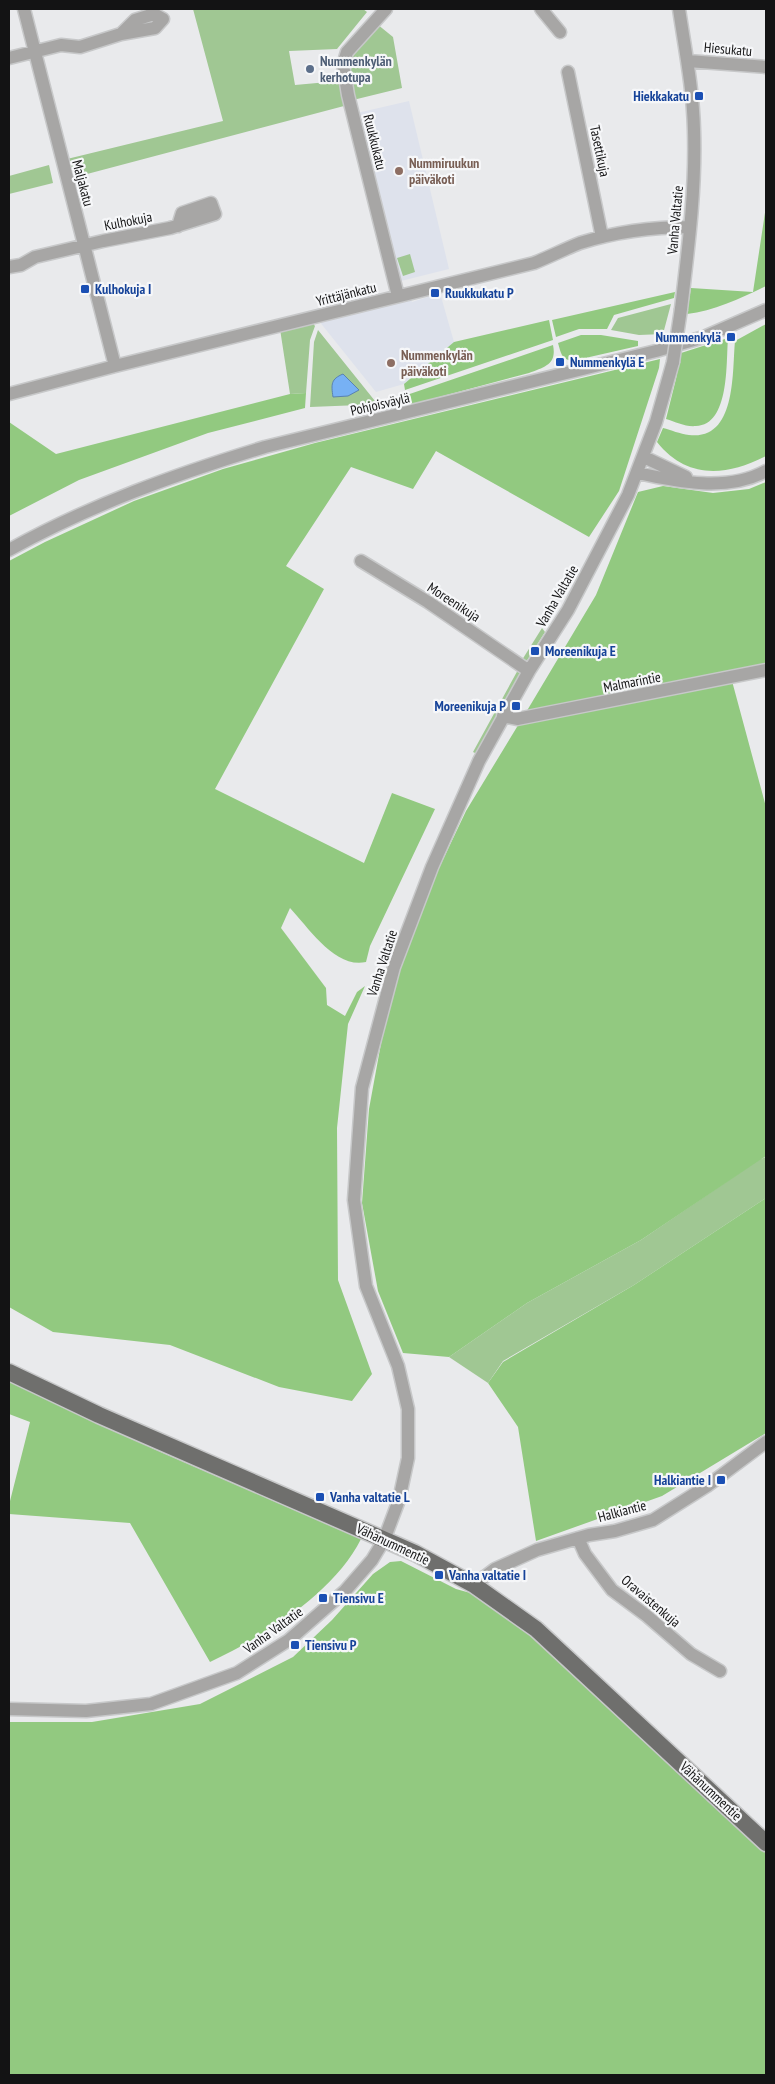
<svg xmlns="http://www.w3.org/2000/svg" width="775" height="2084" font-family="'PT Sans Narrow',sans-serif">
<style>
.built{fill:#dee2ec}
.green{fill:#a0c793}
.forest{fill:#92c980}
.water{fill:#77b1f4;stroke:#5982b1}
.lines{fill:none;stroke-linecap:round;stroke-linejoin:round}
.minor-casing{stroke:#c7c8c9;stroke-width:15}
.major-casing{stroke:#c7c8c9;stroke-width:19}
.minor{stroke:#a7a6a5;stroke-width:12}
.major{stroke:#6f6f6d;stroke-width:16}
.minor-bridge-casing{stroke:#c7c8c9;stroke-width:15;stroke-linecap:butt}
.minor-bridge{stroke:#a7a6a5;stroke-width:12}
.service-dot{fill:#5c6f8a;stroke:#f6f7f9;stroke-width:2}
.transit-dot{fill:#1a4fb4;stroke:#f6f7f9;stroke-width:2}
.education-dot{fill:#8d6e63;stroke:#f6f7f9;stroke-width:2}
.labels{text-anchor:middle;dominant-baseline:central;stroke-width:4.5;stroke-linejoin:round;paint-order:stroke}
.street-label{font-size:14px;fill:#131314;stroke:#f6f7f9}
.service-label{font-size:14px;font-weight:bold;fill:#4e5e75;stroke:#f6f7f9;text-anchor:start}
.transit-label{font-size:14px;font-weight:bold;fill:#164399;stroke:#f6f7f9;text-anchor:start}
.education-label{font-size:14px;font-weight:bold;fill:#785e54;stroke:#f6f7f9;text-anchor:start}
</style>
<rect width="100%" height="100%" fill="#e9eaec"/>
<path class="built" d="M409 101 449 269 401 281 357 113Z
M440 293 454 342 404 384 376 392 319 321 411 299 412 302Z"/>
<path class="green" d="M193 9H363L367 12 337 49 289 51 295 85 339 81 344 106 72 178 67 159 223 121Z
M377 24 393 37 402 88 353 100 348 65 367 33Z
M49 165 53 183 9 194V176Z
M410 254 415 272 403 276 397 258Z
M671 304 663 334 639 335 611 330 618 318Z
M311 321 315 326 310 340 306 393 290 394 280 329Z
M318 330 375 401 360 405 310 407 314 342Z
M542 628 545 632 526 662 522 660Z
M519 668 520 676 477 754 473 752Z
M766 1157V1198L634 1285 503 1361 488 1383 449 1357 527 1303 641 1240 760 1159Z"/>
<path class="forest" d="M766 206V286C741 298 714 311 687 314L691 288 753 292Z
M675 292 674 298 614 315 607 329H579L556 337 552 320Z
M549 320 553 340 405 390 404 384 454 342Z
M766 324V456C727 476 687 480 657 442L663 428C671 430 680 434 689 435 737 441 732 371 735 341Z
M581 335H601L638 341V346L572 361C561 359 561 353 558 343Z
M728 338C726 362 730 425 696 426 685 427 676 422 666 419L676 379 681 353Z
M553 345C557 364 545 367 529 373L402 407 396 403 395 399Z
M660 359 659 368 619 491 589 537 436 451 413 489 351 467 286 566 324 589 215 789 364 863 392 793 435 809 370 946 366 962C335 969 309 928 290 908L281 928 326 988 327 1005 345 1016 357 992 365 986 348 1024 337 1128 338 1280 372 1374 352 1401 279 1387 170 1345 53 1332 9 1307V561L45 542 134 501 223 469 315 443Z
M306 393 305 408 208 433 79 480 9 516V422L56 454 290 394Z
M766 482V667L525 714 596 595 638 492 663 486 713 493 749 489Z
M732 681 766 807V1156L641 1240 527 1303 449 1357 403 1353 378 1291 362 1203 369 1109 389 1000 430 887 466 811 520 722Z
M766 1198V1433L662 1496 536 1541 518 1427 488 1383 503 1362 634 1285Z
M9 1379 154 1449 361 1539C334 1593 264 1637 210 1662L130 1523 9 1514V1505L30 1422 9 1414Z
M401 1561 456 1589 474 1594 534 1635 766 1851V2075H9V1722H92L200 1704 293 1657 332 1620 373 1574 390 1562Z"/>
<path class="water" d="M343 374 359 390 348 396 333 397C331 384 331 379 343 374Z"/>
<g class="lines">
<g class="minor-casing">
<path id="minor" d="M24 9 115 366
M386 9 347 52 343 65 348 95 398 296
M541 9 560 32
M679 9C685 49 693 89 694 130 696 190 688 250 681 309
M9 58 61 45 80 47 121 34 155 28 163 19 154 14 135 20 121 34
M688 61 766 67
M568 72 602 237
M9 267 21 265 35 257 103 241 170 228 215 214 211 203 182 213 178 226
M9 394 115 366 534 263C549 257 565 249 580 243 615 232 654 227 690 227
M644 457 686 477
M638 473C678 482 728 492 766 471
M9 550C90 505 176 474 265 447L656 351 704 337 766 310
M361 561 428 602 529 671
M503 716 517 719 766 670
M578 1538 585 1554 612 1590 647 1616 691 1654 720 1671
M474 1585 495 1569 537 1550 589 1535 615 1531 653 1520 707 1486 766 1442
M9 1709 86 1711 151 1704 237 1673 289 1640 345 1591 372 1560 384 1540 399 1500 408 1458V1409L398 1366 366 1286 354 1200 362 1088 394 967 432 867 479 761 529 671 568 610 628 495 656 422 673 362"/>
</g>
<g class="major-casing">
<path id="major" d="M9 1372 99 1415 415 1553 474 1585 536 1629 766 1843"/>
</g>
<use href="#minor" class="minor"/>
<use href="#major" class="major"/>
<g class="minor-bridge-casing">
<path id="minor-bridge" d="M673 362 681 309"/>
</g>
<use href="#minor-bridge" class="minor-bridge"/>
</g>
<circle class="service-dot" cx="310" cy="69" r="5"/>
<g class="transit-dot">
<rect x="694" y="91" width="10" height="10" rx="2.5"/>
<rect x="80" y="284" width="10" height="10" rx="2.5"/>
<rect x="430" y="288" width="10" height="10" rx="2.5"/>
<rect x="726" y="332" width="10" height="10" rx="2.5"/>
<rect x="555" y="357" width="10" height="10" rx="2.5"/>
<rect x="530" y="646" width="10" height="10" rx="2.5"/>
<rect x="511" y="701" width="10" height="10" rx="2.5"/>
<rect x="716" y="1475" width="10" height="10" rx="2.5"/>
<rect x="315" y="1492" width="10" height="10" rx="2.5"/>
<rect x="434" y="1570" width="10" height="10" rx="2.5"/>
<rect x="318" y="1593" width="10" height="10" rx="2.5"/>
<rect x="290" y="1640" width="10" height="10" rx="2.5"/>
</g>
<g class="education-dot">
<circle cx="399" cy="171" r="5"/>
<circle cx="391" cy="363" r="5"/>
</g>
<g class="labels">
<g class="street-label">
<text transform="translate(728 49) rotate(5)">Hiesukatu</text>
<text transform="translate(375 142) rotate(76)">Ruukkukatu</text>
<text transform="translate(600 151) rotate(78)">Tasettikuja</text>
<text transform="translate(83 183) rotate(75)">Maljakatu</text>
<text transform="translate(675 220) rotate(-85)">Vanha Valtatie</text>
<text transform="translate(128 221) rotate(-11)">Kulhokuja</text>
<text transform="translate(346 294) rotate(-14)">Yrittäjänkatu</text>
<text transform="translate(380 404) rotate(-13)">Pohjoisväylä</text>
<text transform="translate(557 596) rotate(-60)">Vanha Valtatie</text>
<text transform="translate(454 602) rotate(33)">Moreenikuja</text>
<text transform="translate(632 682) rotate(-11)">Malmarintie</text>
<text transform="translate(382 963) rotate(-72)">Vanha Valtatie</text>
<text transform="translate(622 1511) rotate(-15)">Halkiantie</text>
<text transform="translate(393 1544) rotate(25)">Vähänummentie</text>
<text transform="translate(651 1601) rotate(40)">Oravaistenkuja</text>
<text transform="translate(273 1630) rotate(-36)">Vanha Valtatie</text>
<text transform="translate(711 1791) rotate(43)">Vähänummentie</text>
</g>
<g class="service-label">
<text x="320" y="61">Nummenkylän<tspan x="320" dy="16">kerhotupa</tspan></text>
</g>
<g class="transit-label">
<text x="689" y="96" text-anchor="end">Hiekkakatu</text>
<text x="95" y="289">Kulhokuja I</text>
<text x="445" y="293">Ruukkukatu P</text>
<text x="721" y="337" text-anchor="end">Nummenkylä</text>
<text x="570" y="362">Nummenkylä E</text>
<text x="545" y="651">Moreenikuja E</text>
<text x="506" y="706" text-anchor="end">Moreenikuja P</text>
<text x="711" y="1480" text-anchor="end">Halkiantie I</text>
<text x="330" y="1497">Vanha valtatie L</text>
<text x="449" y="1575">Vanha valtatie I</text>
<text x="333" y="1598">Tiensivu E</text>
<text x="305" y="1645">Tiensivu P</text>
</g>
<g class="education-label">
<text x="409" y="163">Nummiruukun<tspan x="409" dy="16">päiväkoti</tspan></text>
<text x="401" y="355">Nummenkylän<tspan x="401" dy="16">päiväkoti</tspan></text>
</g>
</g>
<rect width="775" height="2084" fill="none" stroke="#131314" stroke-width="20"/>
</svg>
